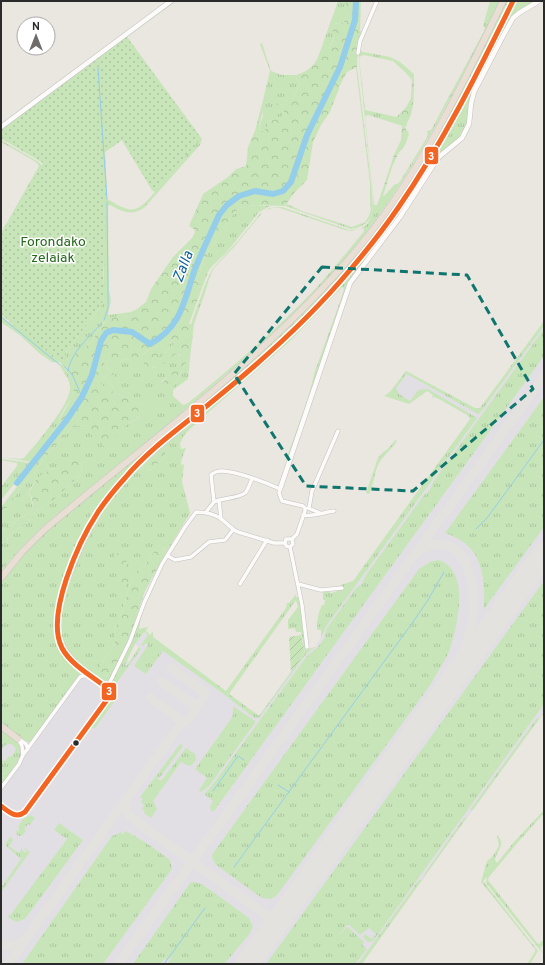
<svg xmlns="http://www.w3.org/2000/svg" width="545" height="965" font-family="Overpass,sans-serif">
<style>
.airport{fill:#e1dfe3}
.grass{fill:url(#grass-tufts);fill-rule:evenodd}
.forest{fill:url(#forest-crowns)}
.park{fill:url(#park-dots)}
.garden{fill:url(#garden-furrows)}
.lines{fill:none;stroke-linecap:round;stroke-linejoin:round}
.stream{stroke:#95ceea;stroke-width:1}
.river{stroke:#95ceea;stroke-width:6}
.taxiway{stroke:#e4e2df;stroke-width:9}
.runway{stroke:#e4e2df;stroke-width:23}
.street-casing{stroke:#c3c2c1;stroke-width:4.5}
.secondary-casing{stroke:#c3c2c1;stroke-width:5.5}
.highway-casing{stroke:#c5c4c1;stroke-width:7}
.street{stroke:#fcfbfa;stroke-width:3.5}
.secondary{stroke:#fcfbfa;stroke-width:4.5}
.highway{stroke:#e9ded3;stroke-width:6}
.bus-1-casing{stroke:#fff;stroke-width:8}
.bus-1{stroke:#f26522;stroke-width:5}
.marked{fill:none;stroke:#0f766e;stroke-width:3;stroke-dasharray:8 5;stroke-linejoin:round}
.bus-dot{fill:#2b2b2b;stroke:#fff;stroke-width:1.5}
.labels{text-anchor:middle;dominant-baseline:central;stroke-width:3;stroke-linejoin:round;paint-order:stroke}
.park-label{font-size:14px;fill:#24691a;stroke:#fff}
.water-label{font-size:15px;font-style:italic;fill:#0d619e;stroke:#fff}
.line-badge{stroke:#fff;stroke-width:1.5}
.badge-label{font-size:11px;text-anchor:middle;font-weight:bold;fill:#fff}
</style>
<defs>
<pattern id="grass-tufts" width="24" height="20" patternUnits="userSpaceOnUse"><rect width="24" height="20" fill="#c8e5b9"/><path d="M3 7l-1-3M5 7V3M7 7l1-3M15 17l-1-3M17 17v-4M19 17l1-3" fill="none" stroke="#acc59f"/></pattern>
<pattern id="forest-crowns" width="20" height="18" patternUnits="userSpaceOnUse"><rect width="20" height="18" fill="#c8e5b9"/><path d="M2 6a3 3 0 1 1 6 0M12 15a3 3 0 1 1 6 0" fill="none" stroke="#acc59f"/></pattern>
<pattern id="park-dots" width="8" height="8" patternUnits="userSpaceOnUse"><rect width="8" height="8" fill="#c8e5b9"/><path d="M2 2h.1M6 6h.1" fill="none" stroke="#acc59f" stroke-width="1.8" stroke-linecap="round"/></pattern>
<pattern id="garden-furrows" width="10" height="10" patternUnits="userSpaceOnUse"><rect width="10" height="10" fill="#c8e5b9"/><path d="M-1 1l2-2M0 10L10 0M9 11l2-2" fill="none" stroke="#acc59f"/></pattern>
</defs>
<rect width="100%" height="100%" fill="#eae6e0"/>
<path class="airport" d="M544 322V712L361 964H1V723L29 743 80 670 84 668 113 686 127 660 129 662 139 647 135 644 143 632 259 716 307 649 315 647 321 638V631L474 418 427 391 409 404 390 392 406 371 479 412Z"/>
<path class="grass" d="M173 1H176L127 37 202 139 200 145 144 208C130 216 123 212 110 205L108 206 109 290 111 301 108 314 109 315 131 312 130 317 123 316 104 322 89 345 70 362 73 366 71 368 65 366 64 367C67 373 74 380 74 387 74 401 57 413 59 426L51 433 49 439 32 462 1 457 20 459 24 458C36 444 69 406 70 389 71 381 64 373 60 366L62 361 25 334 24 330 1 314 66 352 101 306 103 300 105 209 43 163 1 137 93 63 92 61ZM122 140 152 190 155 192C135 215 132 213 107 199L105 152Z
M338 1H346V18L343 23 334 24 332 28 334 37 329 48H328L323 43Z
M490 1H500C461 79 422 159 369 229 328 283 279 329 228 373 167 426 104 476 42 527L20 549 1 572V543L7 542 8 536 27 523 32 518 36 510 49 504 82 473 81 460C58 468 38 469 28 494L31 497 33 509 28 514 20 518 1 532V516L25 482 35 472 42 461 72 427 85 425 89 428 123 427 140 417 145 406H143C129 398 113 394 100 384L101 379 104 376 114 388 120 383 104 363 109 360 120 364 119 362 125 359C132 360 142 357 147 351L174 341 175 344 167 349 161 359 157 358 161 351 151 369 173 355 177 354 180 356C181 368 171 374 162 381L163 392 175 385 186 362 190 358 188 379 173 390V396L183 405 188 403C233 367 277 329 317 287 333 269 349 250 364 231L363 228 352 231 345 230 280 208C272 208 268 208 262 213L234 247 214 268 209 279 205 293 194 324H191L206 282 213 268 237 242 260 214 269 208 282 207 349 230C371 231 373 215 373 198L358 51 390 57 394 59 393 61 364 55 359 57 365 110 396 117 401 113 399 118 407 123 406 127 368 115 365 116 374 205H377L381 194 384 196 394 185 399 183 426 139 428 135 427 131 431 130 484 31 485 27 483 26Z
M506 1H509L477 67 432 149 395 208 357 258 305 315 261 357 141 458 112 488 74 555 55 630 57 644 63 654 68 660 80 670V675L31 742H27L1 723V582L25 553 46 532 259 355 303 313 340 274 373 233 474 66Z
M516 1H535L514 15 472 94 467 127 459 139 442 152 399 216 378 245 353 274 348 284 288 460H286L308 398 315 371 343 293 344 288 342 287 289 342 196 423 185 434 180 443 181 449 186 448 181 461V465L184 464 182 482 190 513 166 553 164 548 157 546 152 555 144 566 137 571 131 579 121 617 114 630 116 640 108 655 100 665 102 675 104 677 114 673 109 683 106 684C94 675 83 667 73 657 71 654 67 651 65 648 44 616 89 529 109 501 118 489 128 477 140 468L151 470 165 456 162 449H160C212 407 265 364 312 316 356 272 395 221 427 168Z
M262 43 271 71 282 75H296L297 81 300 84 289 107H284L278 103 284 111 283 116 267 122 268 128 262 131 259 129 263 115V104H262L270 71 260 44Z
M357 67C361 99 365 132 369 165 370 177 375 205 371 216 368 224 359 228 351 229L285 206 287 204 302 211 352 227 365 222 369 216 371 209 370 205V183L356 68Z
M1 140 37 161 40 163 42 166 1 236V233L39 166 36 162 1 142Z
M256 205 270 206 259 212 226 253 212 266 208 272 202 288 197 282 204 258 234 213 239 208Z
M544 321V326L480 413 478 414 407 374 396 388 399 394 410 401 418 390 428 389 477 418 327 625 321 638V630H317C317 620 318 613 322 605H324L325 600H323V591L332 593 340 590 341 585 353 581 470 419 467 415 439 399 434 397 432 398 433 395 427 391 409 404 384 396 390 392 406 371 475 408H480Z
M544 329V356L214 811H211L210 807 213 801 204 794 210 788 307 656 319 646 324 639 327 628 357 587 361 585 366 575 424 495C429 492 431 488 433 482Z
M544 397V527L484 609C485 573 482 545 445 533Z
M395 440 397 441C392 449 384 455 379 463 374 473 374 484 369 494L366 493 378 458C383 451 391 448 395 440Z
M1 459 31 463 1 500V487L17 466V463L1 460Z
M165 560H166C156 582 142 605 139 629L148 627 146 631 150 635 153 631V637L226 691 286 608 287 603H289L296 594V597L300 598 306 650 315 647 306 654 259 718H254L225 695 163 651 146 674 134 666 148 645 146 643 143 646 141 645 148 635 144 632 135 644 125 665 127 666 139 647 141 649 115 685 113 686 110 685ZM296 600 298 607 288 620V629L295 628 296 632H301L305 653 259 716 229 694Z
M438 560C472 569 457 630 448 654 443 664 436 674 431 684L283 887 276 896 271 899 262 898 215 864 212 857 213 853 419 569 430 562Z
M544 581V704L373 941 368 942 363 937 365 934 372 939 376 934 369 928 360 935 349 925H347L338 937 346 928 348 927 364 942 362 945 367 949 355 964H266Z
M114 696 117 697V698L95 728H91L90 726 111 697Z
M233 706 255 721V723L209 786 201 792 199 790 207 778 195 769 231 719 233 715Z
M544 707V713L534 726 472 811 470 810 537 718 539 719 544 712 542 711Z
M1 729C6 732 12 736 17 740 30 754 9 774 1 785V762L3 760 5 761 8 757 12 756 16 749 12 744H8L4 746 1 751Z
M180 744 183 746 161 776 157 779 160 780H162L186 748 195 754 196 760 192 765 189 766 181 762 153 801 157 809 151 818 144 813 145 811 142 809 144 805 141 802 143 799 140 797Z
M544 810V813L519 841 489 877 488 880 537 943 539 944 544 939V944L540 948 544 955 486 883 487 877 483 881 538 951 530 964H527L535 952V949L481 882 487 861 492 857 499 846 497 836H498C506 846 496 851 495 860L497 863 514 842Z
M470 813 362 964H358L419 880H421L426 874 425 873 464 818H466Z
M31 815 35 818 30 825 28 824 24 829 26 831 23 835 20 836 17 835 16 831V830L18 832 19 829 18 827 23 819Z
M59 823 83 840 25 919 16 922 8 917 10 914 11 915 14 910 67 839 54 830Z
M126 831 148 844 170 860 172 869 103 964H22L112 836 118 834 120 832 123 834Z
M10 837 13 840 9 846 17 852H20L21 850V848L25 853 27 851 24 849 25 848 30 852 1 892V888L21 859 6 846V843Z
M194 882 202 884 249 918 253 927 248 936 224 964H167L172 957 167 960 164 959 161 964H133L190 883Z"/>
<path class="forest" d="M346 1H361L360 31 362 32 358 44 357 67 347 72 341 83 330 112 321 125 313 142 307 180 294 193 285 206 256 205 239 208 234 213 204 258 197 282 202 288 189 324H194L190 358 186 362 175 385 163 393C155 377 182 375 180 355L177 354 173 355 170 361 146 370 144 367V360L156 351H161V354L158 357 161 359 167 349 175 344 174 341 147 351 137 359H125L119 362 121 365C115 366 113 364 109 360L104 363 120 383 121 386 119 390 114 388 104 376 102 379 101 384C113 394 129 398 143 406L149 402 153 405 151 410 123 427 107 447 103 446 99 438 95 439C90 435 90 429 85 425L72 427 42 461 35 472 25 482 1 516 2 506 23 479 20 476 49 439 51 433 59 426 58 423C62 413 74 398 74 387 74 380 67 373 64 367L65 366 71 368 73 366 71 365 70 362 79 350C100 347 94 310 130 317L131 312 137 309 146 302 151 289 173 257 192 238 195 232 194 229 189 226 203 194 228 177 236 169 246 166 248 147 255 131 262 104H264L259 129 262 131 268 128 267 122 283 116 284 111 280 109 276 105 278 103 284 107H289L300 84 297 81 296 75C315 69 317 61 323 43L329 48 334 38 332 28 334 24 343 23 346 18Z
M394 59 400 62 414 74C414 87 415 112 407 123L399 118 401 113 407 106 411 98 412 80 406 73 393 61Z
M404 126 409 134 405 145 398 154 392 167 383 196 381 194 394 155 401 140 402 127Z
M1 314 7 321 24 330 56 357 65 363 52 362 39 353 21 336 1 322Z
M160 449H162L165 451V456L151 470 140 468Z
M75 454 79 455 81 460 82 473 49 504 36 510 32 518 27 523 8 536 7 542 1 543V532L20 518 28 514 33 509 32 497 28 494 36 480 43 473 54 469Z
M157 546C162 546 164 548 166 553L145 591 127 645 114 673 104 677 101 675 100 671V665L108 655 116 640 114 630 121 617 131 579 137 571 144 566 152 555Z
M122 552 127 554C123 570 137 575 122 591L119 586C123 569 112 568 115 554Z"/>
<path class="park" d="M127 37 201 138 155 192 152 190 122 140 105 152 107 199V200L104 199C107 223 105 247 103 272 103 283 106 295 101 306L66 352 65 363C56 357 27 339 24 330L16 327 1 314V236L43 163 2 139 1 137V129Z"/>
<path class="garden" d="M301 635 305 653 291 672 289 637Z"/>
<g class="lines">
<path class="stream" d="M98 68 107 199
M1 317 60 365
M104 320 108 308V295L107 202
M64 366 72 374 82 397
M68 371C71 352 90 336 102 323
M476 529 487 518 544 440
M278 785 289 792
M213 791 238 756 244 760
M234 867 413 622 428 600 444 572
M164 964 205 908"/>
<path class="river" d="M17 483 66 421 82 397 92 375 101 341 106 333 113 330 132 332 150 344C182 327 184 300 195 269 202 251 211 233 219 215L227 205 239 196 255 191 273 194 283 191 291 182 307 135 340 67 355 20 356 1"/>
<path class="taxiway" d="M418 552C428 544 442 542 453 548 463 554 467 565 470 576 484 622 457 670 433 707
M161 682 194 705 195 710
M151 698 180 720 181 723
M127 799 125 807 129 816 265 914C279 932 254 952 243 964
M265 914C276 918 282 914 289 905
M1 944C9 947 15 947 22 942
M8 964 181 723 188 720 205 696 204 692 171 668
M118 964 544 376"/>
<path class="runway" d="M247 964 544 554"/>
<g class="street-casing">
<path id="street" d="M358 53 360 41 377 1
M219 500 221 519
M214 502C222 498 239 498 245 493 248 490 250 483 252 479
M308 508 320 513
M309 508 312 491 338 431
M206 512 214 502 211 475C214 472 218 471 222 471 236 471 267 483 280 489L279 493 282 501 303 506 305 508V511L297 534 292 539 293 544 290 547 286 546 285 543 286 539H292
M303 515C311 517 326 512 334 511
M290 547 302 605 307 647
M168 556 175 560 191 557 209 542 225 540 233 530
M240 584 267 540
M298 584 321 590 342 588
M107 688 130 641 144 603 162 564 185 527 196 512C205 512 212 513 220 518 227 523 231 529 238 532L274 543H285
M18 739 22 746 23 755
M20 740 26 744 28 749
M1 788 19 764 23 755 80 677 83 676 90 675C98 681 111 686 109 697L25 812C16 819 9 812 1 806"/>
</g>
<g class="secondary-casing">
<path id="secondary" d="M1 127 171 1
M280 489 350 283 400 217 434 164 440 156 462 138 469 124 471 104 474 92 502 38 513 18 519 13 539 1"/>
</g>
<g class="highway-casing">
<path id="highway" d="M1 578 22 552 44 530C154 437 273 353 364 241 422 169 463 84 503 1
M90 675C51 648 51 624 66 582 76 554 88 527 105 502 124 474 151 452 178 430 207 406 237 382 266 356 303 322 337 286 368 248 429 174 471 86 513 1
M1 726 18 739"/>
</g>
<use href="#street" class="street"/>
<use href="#secondary" class="secondary"/>
<use href="#highway" class="highway"/>
<g class="bus-1-casing">
<path id="bus-1" d="M1 806C9 812 16 819 25 812L109 697V692L107 688C92 676 71 665 62 648 45 615 79 541 98 512 106 500 115 489 125 478 150 448 184 425 214 400 262 361 310 318 350 270 367 250 383 230 398 208 443 143 478 72 513 1"/>
</g>
<use href="#bus-1" class="bus-1"/>
</g>
<path class="marked" d="M322 267 467 275 533 389 413 491 306 486 234 374Z"/>
<circle class="bus-dot" cx="76" cy="743" r="3.5"/>
<g class="labels">
<g class="park-label">
<text x="53" y="242">Forondako<tspan x="53" dy="16">zelaiak</tspan></text>
</g>
<g class="water-label">
<text transform="translate(184 267) rotate(-69)">Zalla</text>
</g>
</g>
<g class="line-badge">
<rect x="424" y="146" width="15" height="19" rx="4" fill="#f26522"/>
<rect x="190" y="404" width="15" height="19" rx="4" fill="#f26522"/>
<rect x="101" y="682" width="16" height="19" rx="4" fill="#f26522"/>
</g>
<g class="badge-label">
<text x="431" y="160">3</text>
<text x="197" y="417">3</text>
<text x="109" y="695">3</text>
</g>
<rect width="545" height="965" fill="none" stroke="#2b2b2b" stroke-width="4"/>
<g transform="translate(36 36)"><circle r="19" fill="#ffffff" stroke="#aaaaaa"/>
<path d="M0-3L7 15L0 10L-7 15Z" fill="#6e6c6a"/>
<text y="-6" font-size="11" font-weight="bold" text-anchor="middle" fill="#2b2b2b">N</text>
</g>
</svg>
